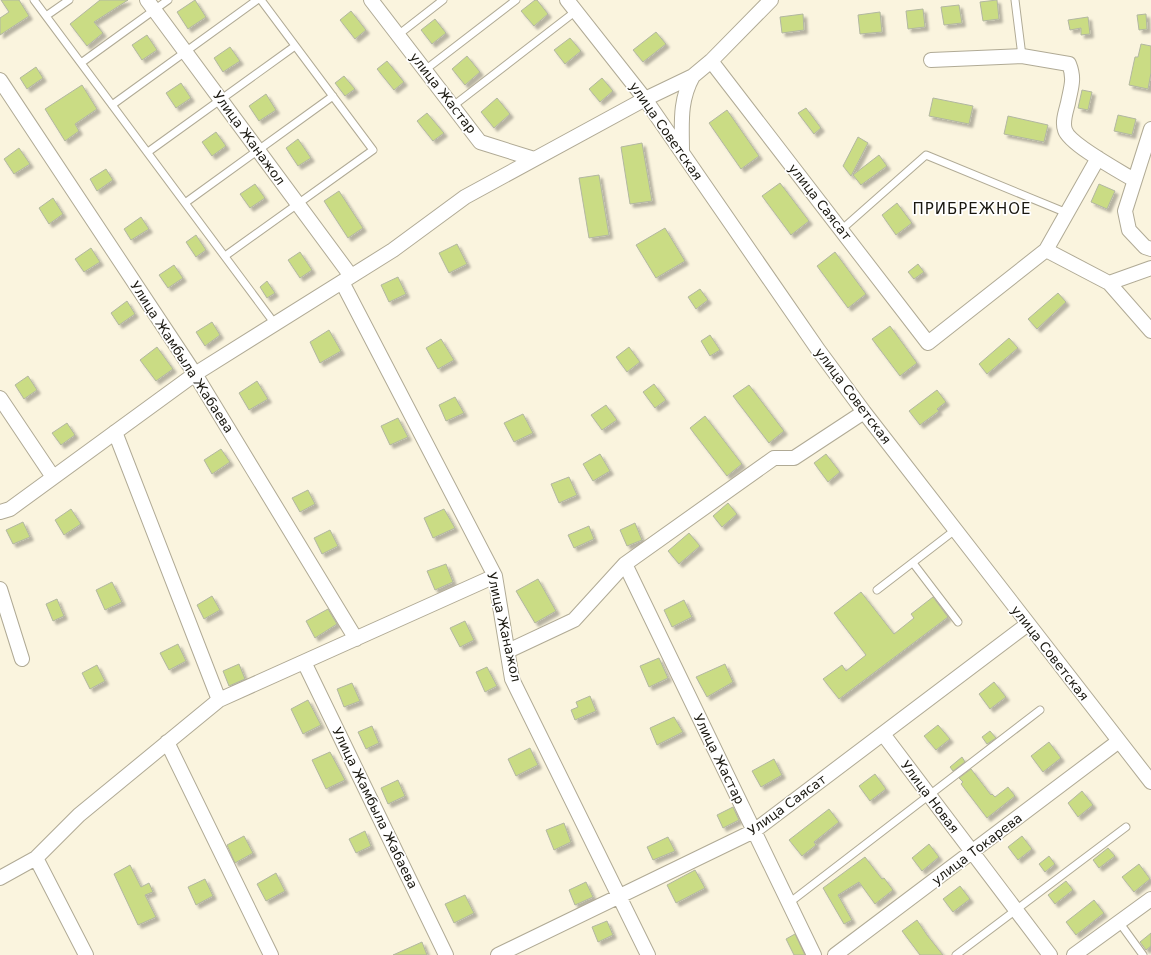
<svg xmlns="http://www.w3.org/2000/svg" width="1151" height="955" font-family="'DejaVu Sans',sans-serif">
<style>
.building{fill:#cadc84;stroke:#b2b7a1;filter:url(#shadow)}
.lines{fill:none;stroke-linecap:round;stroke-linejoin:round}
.service-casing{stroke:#b0aa95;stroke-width:9}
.minor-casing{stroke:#b0aa95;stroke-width:16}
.service{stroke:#fff;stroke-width:7}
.minor{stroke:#fff;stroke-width:14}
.labels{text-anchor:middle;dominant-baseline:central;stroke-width:3.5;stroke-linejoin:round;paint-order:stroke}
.street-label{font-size:13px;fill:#19170f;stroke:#fff}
.quarter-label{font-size:15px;letter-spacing:1px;fill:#19170f;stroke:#fff}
</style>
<defs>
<filter id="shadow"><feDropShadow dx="3.5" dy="3.5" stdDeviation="1" flood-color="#0004"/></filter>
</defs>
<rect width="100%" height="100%" fill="#faf4de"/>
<path class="building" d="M1 0H19L29 16 0 35V18L9 12Z
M100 0H128L94 22 103 33 87 46 70 24Z
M195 0 206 17 188 29 177 12Z
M535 0H537L548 14 534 26 521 11Z
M997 0 999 19 983 21 980 2Z
M959 5 962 23 944 25 941 7Z
M923 9 925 27 908 29 906 11Z
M351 11 366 30 355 39 340 20Z
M880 12 882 32 860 34 858 15Z
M803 14 804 30 782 33 780 17Z
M1146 14 1147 29 1139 30 1137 15Z
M1088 17 1090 34 1081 35V28L1070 30 1068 20Z
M435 19 446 33 432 44 421 30Z
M656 32 666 44 643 62 633 50Z
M147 35 157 50 142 60 132 45Z
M570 38 581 51 565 64 554 50Z
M1141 44 1151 46V73L1148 89 1129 85 1135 57H1138Z
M230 47 240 61 223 72 214 58Z
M467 56 480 72 465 85 452 69Z
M387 61 404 82 394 90 377 69Z
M36 67 43 78 27 89 20 78Z
M344 76 355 89 345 96 335 83Z
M602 78 613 91 600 102 589 89Z
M181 83 191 98 176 108 166 93Z
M82 85 97 109 75 124 79 131 65 141 45 109Z
M1082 90 1092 92 1088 110 1078 108Z
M266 94 276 110 259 121 249 106Z
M497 98 510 114 494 128 481 112Z
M933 98 973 106 969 124 929 116Z
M806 108 821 128 814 134 798 113Z
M727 110 759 156 741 169 709 123Z
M427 113 444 133 433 141 417 121Z
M1118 115 1136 119 1132 135 1114 131Z
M1008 116 1048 125 1044 142 1004 134Z
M216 132 226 146 212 156 202 142Z
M858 137 868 143 851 176 843 166Z
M298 139 311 158 298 166 286 148Z
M642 143 652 201 630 204 621 147Z
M19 148 30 164 14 174 4 159Z
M879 155 887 166 861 185 853 175Z
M106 169 113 180 97 191 90 179Z
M599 175 609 235 589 238 579 178Z
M780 183 809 221 791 235 762 196Z
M255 184 265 198 250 208 240 194Z
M1099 184 1115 191 1107 209 1091 202Z
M339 191 363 228 348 238 324 201Z
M53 198 63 214 49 224 39 208Z
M897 203 912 223 896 235 882 215Z
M141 217 149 229 131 240 124 229Z
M665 228 685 261 656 278 636 245Z
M196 235 206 250 196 257 186 242Z
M457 244 467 264 449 273 439 253Z
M91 248 100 262 84 272 75 259Z
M300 252 312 270 300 278 288 260Z
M835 252 866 294 848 308 817 266Z
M918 264 924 272 914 279 908 272Z
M174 265 183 278 168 288 159 275Z
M398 277 406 294 389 302 381 285Z
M267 281 275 293 267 298 260 287Z
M700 289 708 300 696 309 688 297Z
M1058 293 1066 302 1037 329 1028 319Z
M127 301 135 314 119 325 111 313Z
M212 322 220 335 205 346 196 332Z
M890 326 917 363 900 376 872 339Z
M329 330 341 351 320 363 310 342Z
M710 335 720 350 710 356 701 341Z
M1009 338 1018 348 987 374 979 364Z
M441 339 454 360 438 369 426 348Z
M157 347 173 369 156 381 140 360Z
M629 347 640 362 627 372 616 357Z
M28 376 37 390 24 399 15 385Z
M257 381 268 399 249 410 239 393Z
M654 384 666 400 655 408 643 392Z
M749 385 784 431 769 443 733 396Z
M937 390 946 402 937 409 939 411 920 425 909 411Z
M455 397 464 413 446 421 439 405Z
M606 405 617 420 602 430 591 415Z
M523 414 533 433 514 442 504 423Z
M705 416 742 464 727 476 690 428Z
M398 418 408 437 390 445 381 426Z
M67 423 75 435 61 445 52 433Z
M221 449 230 462 212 474 204 460Z
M600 454 610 471 593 481 583 464Z
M826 454 840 472 828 482 814 463Z
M569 477 577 495 559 503 551 484Z
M308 490 315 504 300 512 292 498Z
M728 503 737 514 722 527 713 516Z
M71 509 81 524 64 535 55 520Z
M444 509 455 528 433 538 424 518Z
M23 522 30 537 13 544 6 530Z
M635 523 642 540 627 546 620 530Z
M589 526 594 539 574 548 568 535Z
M330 530 338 546 322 554 314 538Z
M689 533 700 546 679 564 668 551Z
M446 564 453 582 435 590 427 571Z
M538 579 556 611 535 623 516 591Z
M112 582 122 602 105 610 96 590Z
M861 592 894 634 914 618 911 614 933 597 948 617 839 699 823 679 842 665 846 671 866 655 834 613Z
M212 596 220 610 204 619 197 605Z
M57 599 64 616 53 621 46 604Z
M684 600 692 617 672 627 664 610Z
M328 609 337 624 315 638 306 621Z
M465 621 474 640 460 647 450 628Z
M178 644 186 661 169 670 160 653Z
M659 658 668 678 649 687 640 666Z
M239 664 245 679 229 686 223 671Z
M725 664 733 682 707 697 696 677Z
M97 665 105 681 90 689 82 673Z
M487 667 497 686 485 692 476 672Z
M994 682 1006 697 990 709 979 694Z
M352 683 360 701 344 707 337 689Z
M590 696 596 711 575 720 571 710 578 707 576 702Z
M308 700 321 725 303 734 291 709Z
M674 717 683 732 657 745 650 728Z
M938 725 950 739 936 750 924 736Z
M372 726 379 743 366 749 358 732Z
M990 731 996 738 987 744 982 737Z
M1049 742 1061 758 1043 772 1031 756Z
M530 748 538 765 516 776 508 759Z
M330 752 345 780 326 789 312 760Z
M962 757 965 762 953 771 950 767Z
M774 759 782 775 761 787 752 771Z
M971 769 991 795 992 794 995 797 1008 787 1015 796 987 818 961 784 963 782 959 778Z
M875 774 886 789 870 801 859 786Z
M398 780 405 796 388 804 381 788Z
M1082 791 1093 805 1078 817 1068 803Z
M733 807 739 820 723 828 717 815Z
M829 809 839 822 814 842 816 845 802 856 789 840Z
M564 823 571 842 554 850 546 830Z
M365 831 371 846 356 853 349 839Z
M244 836 253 853 235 863 227 845Z
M1022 836 1032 849 1018 860 1008 847Z
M668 837 675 851 653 860 647 847Z
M929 844 939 857 922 871 912 858Z
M1108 848 1115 856 1099 868 1093 860Z
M1049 856 1055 864 1045 872 1039 864Z
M865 857 882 879 884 878 893 890 875 904 859 882 838 895 852 920 844 924 823 888Z
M1139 864 1150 879 1134 892 1122 877Z
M130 865 141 887 149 883 153 892 145 895 156 917 138 925 114 874Z
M695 870 705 888 676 903 667 885Z
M276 873 285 891 266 901 257 884Z
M205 879 213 896 196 905 188 887Z
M1066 881 1073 890 1055 904 1048 895Z
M586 882 593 897 575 905 569 890Z
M960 886 970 899 953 912 943 899Z
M465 895 474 913 454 923 445 904Z
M1094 900 1104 913 1076 935 1066 922Z
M917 920 927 935 943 955H920L902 931Z
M607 921 613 935 598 942 592 927Z
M1151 933V946L1146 950 1140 942Z
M795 934 805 955H794L786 939Z
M422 942 427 955H393Z"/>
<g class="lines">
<g class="service-casing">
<path id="service" d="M34 0 275 324
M1015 0 1022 56
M46 16 69 0
M398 35 443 0
M81 63 168 0
M425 70 516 0
M112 105 257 0
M453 106 576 11
M148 152 295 46
M185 203 333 96
M841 230 926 155 1067 213
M225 256 373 150 261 0
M913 563 958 622
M877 590 955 530
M789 903 1040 710
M1119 922 1143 955
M956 955 1126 827"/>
</g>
<g class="minor-casing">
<path id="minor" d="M147 0 351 276
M371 0 480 142 534 159
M567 0 645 99 819 351 864 412 1151 782
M931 60 1022 56 1069 64C1075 79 1071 87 1068 103 1066 111 1062 122 1065 130 1069 144 1121 172 1134 180
M711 61 928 343 1046 250 1098 158
M0 80 195 374 356 639
M1151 129 1125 211 1129 230 1145 247 1151 249
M682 152C682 124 679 101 693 76
M1046 250 1109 283 1151 331
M342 282 495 576 512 679 648 955
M1109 283 1151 268
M0 398 53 477
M115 432 219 700
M0 512 10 509 195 374 393 250 465 197 645 99 693 76 711 61 771 0
M625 564 814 955
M0 589 22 659
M508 651 574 620 625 564 774 458H794L864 412
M304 662 446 955
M883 734 1050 955
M167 742 271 955
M36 858 86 955
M0 878 36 858 79 815 219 700 495 576
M498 955 754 831 1028 624
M835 955 1119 741
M1074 955 1151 899"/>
</g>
<use href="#service" class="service"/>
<use href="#minor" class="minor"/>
</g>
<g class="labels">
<g class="street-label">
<text transform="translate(443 93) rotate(52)">улица Жастар</text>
<text transform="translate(666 131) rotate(55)">улица Советская</text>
<text transform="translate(249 138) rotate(54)">Улица Жанажол</text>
<text transform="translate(820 202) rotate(52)">улица Саясат</text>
<text transform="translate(182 357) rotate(57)">Улица Жамбыла Жабаева</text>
<text transform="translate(853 396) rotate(53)">улица Советская</text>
<text transform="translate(504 627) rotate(77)">Улица Жанажол</text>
<text transform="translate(1050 653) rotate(52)">улица Советская</text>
<text transform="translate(719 759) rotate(64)">Улица Жастар</text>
<text transform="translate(930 797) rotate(53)">Улица Новая</text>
<text transform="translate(787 805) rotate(-36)">Улица Саясат</text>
<text transform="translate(375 808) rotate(64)">Улица Жамбыла Жабаева</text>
<text transform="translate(977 849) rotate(-37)">улица Токарева</text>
</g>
<g class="quarter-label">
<text x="972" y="209">ПРИБРЕЖНОЕ</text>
</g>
</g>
</svg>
